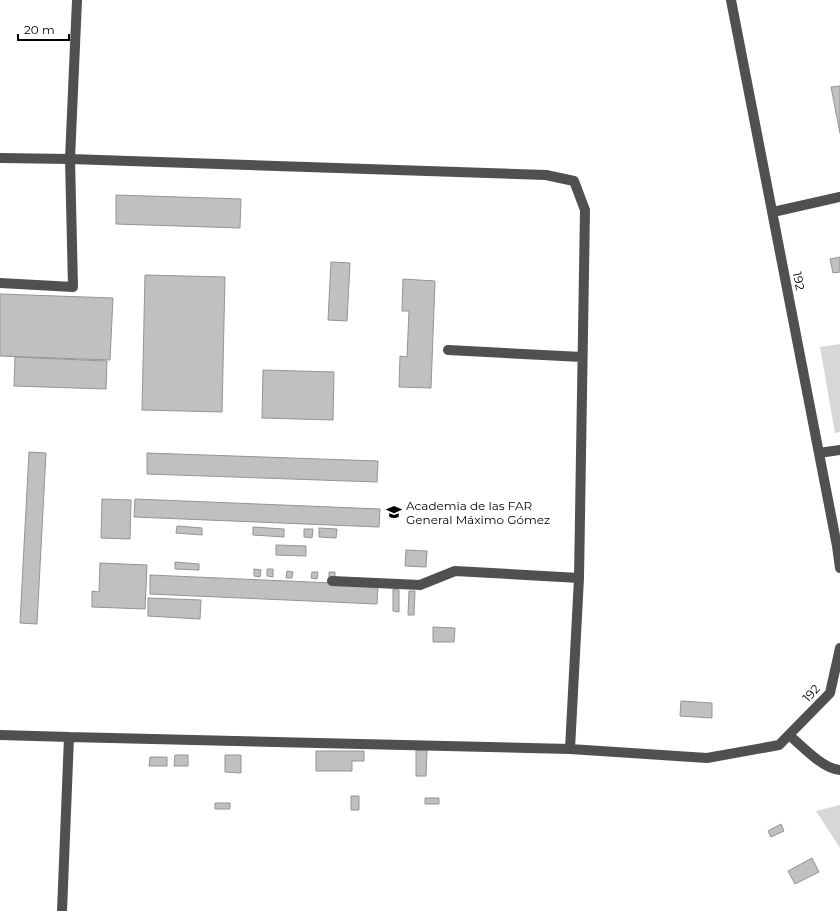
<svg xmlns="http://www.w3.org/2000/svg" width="840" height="911" font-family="Montserrat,sans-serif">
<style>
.green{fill:#d7d7d7}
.building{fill:#c0c0c0;stroke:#949494}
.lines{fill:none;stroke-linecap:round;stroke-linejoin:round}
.minor{stroke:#505050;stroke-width:10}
.labels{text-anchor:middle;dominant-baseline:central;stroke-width:3;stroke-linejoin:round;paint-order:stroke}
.street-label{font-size:12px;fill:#000;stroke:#fff}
.poi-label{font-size:12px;fill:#000;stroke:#fff;text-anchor:start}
</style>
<rect width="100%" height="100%" fill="#fff"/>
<path class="green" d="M840 344V432L835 433 820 347Z
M840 805V848L816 811Z"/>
<path class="building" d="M840 86V133L831 87Z
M116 195 241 199 240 228 116 224Z
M840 257V272L833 273 830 259Z
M331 262 350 263 347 321 328 320Z
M145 275 225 277 222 412 142 410Z
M403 279 435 281 431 388 399 387 400 356 407 357 409 311H402Z
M0 294 113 298 110 360 0 356Z
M15 357 107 361 106 389 14 386Z
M263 370 334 372 333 420 262 418Z
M29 452 46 453 37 624 20 623Z
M147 453 378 461 377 482 147 474Z
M102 499 131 500 130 539 101 538Z
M135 499 380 509 379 527 134 517Z
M177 526 202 528V535L176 533Z
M253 527 284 529V537L253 535Z
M319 528 337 529 336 538 319 537Z
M304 529H313L312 538 304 537Z
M276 545 306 546V556L276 555Z
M406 550 427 551 426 567 405 566Z
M175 562 199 564V570L175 569Z
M100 563 147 565 145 609 92 607V591L99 592Z
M254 569 261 570 260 577 254 576Z
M267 569H273V577L267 576Z
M287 571 293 572 292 578H286Z
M312 572H318L317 579 311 578Z
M329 572H335V579H329Z
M150 575 378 585 377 604 150 594Z
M393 589 399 590V612L393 611Z
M409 591H415L414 615H408Z
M148 598 201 600 200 619 148 616Z
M433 627 455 628 454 642H433Z
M681 701 712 703V718L680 716Z
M416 750H427L426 776H416Z
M316 751H364V761H352V771H316Z
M175 755H188V766H174Z
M225 755H241V773L225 772Z
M150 757H167V766H149Z
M351 796H359V810H351Z
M425 798H439V804H425Z
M215 803H230V809H215Z
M781 824 784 831 771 837 768 831Z
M812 858 819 872 795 884 788 871Z"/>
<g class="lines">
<path class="minor" d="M731 0 837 546 840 568
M0 158 70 159 546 175 574 181 585 210 579 578 570 749
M773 212 840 197
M0 283 73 287 70 159 77 0
M448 350 582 357
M819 453 840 450
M332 581 420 585 455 571 579 578
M0 735 69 737 570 749 707 758 779 745 830 693 840 648
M789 735C802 746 823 769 840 770
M62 911 69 737"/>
</g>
<defs>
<g id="university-bare" transform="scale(1.2)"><path d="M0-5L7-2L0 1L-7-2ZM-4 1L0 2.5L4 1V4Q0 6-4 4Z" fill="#000" stroke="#fff" stroke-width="2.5" paint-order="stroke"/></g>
</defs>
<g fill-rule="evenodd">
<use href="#university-bare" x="394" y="512"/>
</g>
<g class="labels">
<g class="street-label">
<text transform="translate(799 281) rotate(79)">192</text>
<text transform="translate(811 693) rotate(-47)">192</text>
</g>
<g class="poi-label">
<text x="406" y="505">Academia de las FAR<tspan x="406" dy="14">General Máximo Gómez</tspan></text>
</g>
</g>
<path d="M18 34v6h51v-6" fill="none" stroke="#000000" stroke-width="2"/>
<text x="24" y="34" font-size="12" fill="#000000" stroke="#ffffff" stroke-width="3" paint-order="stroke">20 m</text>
</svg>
